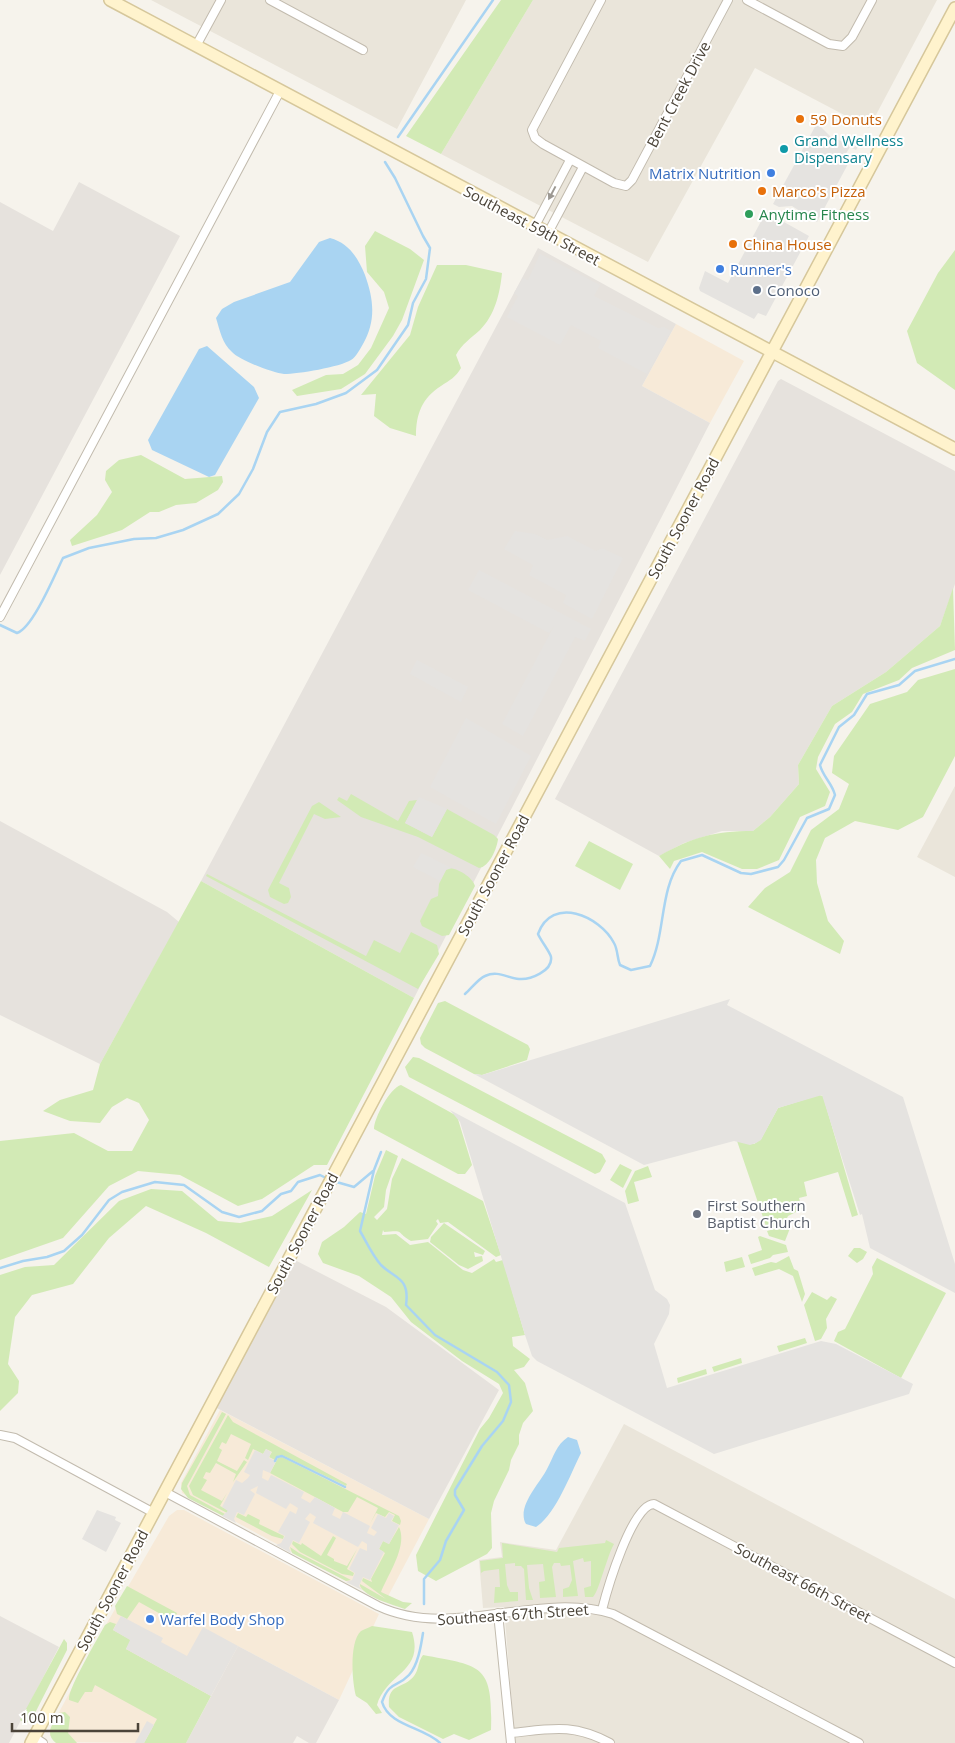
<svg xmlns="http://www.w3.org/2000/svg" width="955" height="1743" font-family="'Open Sans',sans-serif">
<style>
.residential{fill:#eae5da}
.commercial{fill:#f7ead8}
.industrial{fill:#e6e2dd}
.green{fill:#d2eab5}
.parking{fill:#e5e3e0}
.water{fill:#a9d4f2}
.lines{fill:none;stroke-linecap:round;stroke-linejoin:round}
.stream{stroke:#a9d4f2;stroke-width:2.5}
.minor-casing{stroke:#c2bbae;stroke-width:10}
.secondary-casing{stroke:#d6c79b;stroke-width:14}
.minor{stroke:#fff;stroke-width:8}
.secondary{stroke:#fff3cd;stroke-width:11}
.oneway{fill:#9c9892}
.food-dot{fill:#e8710a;stroke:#fff;stroke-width:2}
.culture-dot{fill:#0f9aa8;stroke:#fff;stroke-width:2}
.shop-dot{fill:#3f7fe0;stroke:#fff;stroke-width:2}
.leisure-dot{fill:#2e9e5b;stroke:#fff;stroke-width:2}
.service-dot{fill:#5c6f8a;stroke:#fff;stroke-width:2}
.worship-dot{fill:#6b7280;stroke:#fff;stroke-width:2}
.labels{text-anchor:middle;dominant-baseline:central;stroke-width:4;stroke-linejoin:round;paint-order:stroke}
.street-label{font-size:15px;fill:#4b4439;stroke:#fff}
.food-label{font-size:15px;fill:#c56008;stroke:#fff;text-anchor:start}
.culture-label{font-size:15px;fill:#0d838f;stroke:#fff;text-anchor:start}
.shop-label{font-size:15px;fill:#366cbe;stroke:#fff;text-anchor:start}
.leisure-label{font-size:15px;fill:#27864d;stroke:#fff;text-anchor:start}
.service-label{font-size:15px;fill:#4e5e75;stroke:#fff;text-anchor:start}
.worship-label{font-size:15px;fill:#5b616d;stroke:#fff;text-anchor:start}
</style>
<rect width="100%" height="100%" fill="#f6f3ec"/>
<path class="residential" d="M151 0H466L397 129Z
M533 0H937L869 128 755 68 648 262 441 154Z
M955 786V877L917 857Z
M624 1424 955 1599V1743H515L504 1607 483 1608 479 1560 502 1557 500 1542 556 1550Z"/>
<path class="commercial" d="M676 324 744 361 710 423 642 386Z
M220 1410 429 1519 385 1602 182 1493 181 1483Z
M177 1510H184L379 1614 339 1700 238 1646 211 1696 100 1635 169 1516Z
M79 1675 162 1718 149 1743 55 1742 50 1735V1729Z"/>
<path class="industrial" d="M79 182 180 236 0 575V202L53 231Z
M538 248 676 324 642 386 710 423 414 998 201 881Z
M781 379 955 471V584L940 626 886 672 832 706 798 765 799 784 770 817 753 831H722L684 843 659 856 555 799 778 381Z
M0 821 167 912 179 922 100 1064 0 1015Z
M289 1257 386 1307 499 1390 429 1519 211 1405Z
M0 1616 59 1647 9 1743H0Z
M238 1646 339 1700 316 1743H309L297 1736 293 1743H186Z"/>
<path class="green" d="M501 0H533L441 154 406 136Z
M375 231 410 249 424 260 402 320 393 336 365 374 341 389 297 396 292 390 326 375 343 374 358 365 371 348 389 308 384 292 367 272 365 246Z
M955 250V390L917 363 907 331 938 273Z
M437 265H466L502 273C500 293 495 315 480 330 471 338 462 344 456 355L461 368C456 377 450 380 441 386 422 398 416 414 416 436L390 428 374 416 376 394 361 395 410 335 418 307Z
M141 455 185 479 222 476 223 482 218 490 196 503 176 505 159 512H150L122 530 72 546 70 540 97 515 112 492 105 480 106 471 119 460Z
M953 588 955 650 912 668 899 680 863 694 852 712 835 724 818 757 816 769 830 792 825 806 800 817 779 860 757 869H742L702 852 674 861 670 869 659 856C693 837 714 831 753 831L770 817 799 784 798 765 832 706 886 672 940 626Z
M955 669V756L923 817 898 830 855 821 825 838 816 860 817 883 828 921 844 941 840 954 748 907 765 888 790 872 811 830 839 809 849 784 832 773 834 756 870 704 907 692 918 680Z
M351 794 398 821 409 801 417 800 405 823 432 837 447 809 494 835 498 839C497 849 489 867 479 868L418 837 361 817 337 800 339 797 347 801Z
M319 802 341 817 325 819 314 814 279 883 289 888 291 897 288 903 284 904 270 897 268 890 312 806Z
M589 841 633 864 620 890 575 866Z
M447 868C456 867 473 877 475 886L449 935 442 936 422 926 420 921 431 899 438 896 439 884Z
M207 874 366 956 374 940 400 953 411 932 437 945 439 954 418 989 206 876Z
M201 881 414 998 327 1165H314L262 1199 238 1206 180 1175 138 1171 109 1186 63 1238 0 1260V1141L74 1133 108 1151H132L149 1120 139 1103 127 1098 112 1107 100 1123 70 1121 43 1111 60 1100 93 1090 100 1064Z
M445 1001 528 1045 530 1049 527 1060 482 1075 474 1074 425 1048 421 1044 420 1038 438 1003Z
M413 1057 419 1058 602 1154 606 1161 600 1172 595 1174 409 1077 405 1067Z
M401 1085 457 1116 472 1165 465 1174H458L374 1129C374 1118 390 1088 401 1085Z
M819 1095 823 1096 858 1215 852 1217 838 1172 804 1182 807 1196 799 1198 802 1209 788 1216 784 1224 767 1229 737 1141 754 1144 761 1139 778 1108Z
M386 1150 398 1156 386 1190 384 1207 374 1217 377 1220 387 1209 392 1179 402 1158 483 1201 501 1255 496 1257 448 1222 440 1223 438 1219 436 1221 438 1224 428 1239 411 1241C395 1232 406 1230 384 1232L383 1230 382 1235 396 1234 410 1245 428 1242 463 1270 472 1273 494 1259 496 1262 503 1260 525 1335 512 1337 513 1346 530 1359 524 1367 514 1370 525 1383 533 1411 523 1423 519 1435V1444L511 1460 509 1470 494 1501 491 1513 492 1548 487 1554 436 1581 418 1571 416 1555 480 1429 489 1418 503 1393 499 1384 462 1361 411 1322 391 1297 359 1276 323 1263 318 1254 322 1242 344 1227 360 1212 366 1214 375 1176Z
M620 1164 632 1170 623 1188 610 1180Z
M648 1166 652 1177 634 1182 639 1201 628 1204 625 1191 635 1171Z
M151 1189 182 1191 218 1221 240 1223 272 1216 312 1190 269 1267 206 1233 146 1206 109 1238 73 1284 32 1295 15 1317 8 1364 19 1381 18 1393 0 1411V1275L25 1267 54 1265 119 1201Z
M794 1218 785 1241 769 1236 767 1231 785 1226 789 1219Z
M444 1223 485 1251 483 1255 474 1252 475 1257 482 1256 483 1261 468 1269 459 1265 430 1242 431 1237Z
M760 1236 786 1245 788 1252 773 1255 770 1258 751 1264 748 1255 762 1250 758 1237Z
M854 1248H860L867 1252 863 1259 857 1263 848 1256Z
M789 1256 794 1269 798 1271 805 1294 802 1302 793 1276 779 1269 755 1276 752 1268 771 1262 776 1263Z
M742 1257 745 1267 726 1272 724 1262Z
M877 1258 946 1293 901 1378 834 1341 838 1332 845 1329 873 1274 872 1267Z
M812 1292 827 1300 831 1296 837 1299 826 1319 827 1328 821 1339 815 1341 804 1305Z
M805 1338 807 1343 779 1352 777 1346Z
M741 1358 742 1363 714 1372 712 1367Z
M706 1369 707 1374 678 1383 677 1378Z
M222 1412 226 1414 187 1486 190 1495 225 1514 223 1516 188 1498 181 1489 182 1483Z
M228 1415 233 1422 347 1484 346 1486 282 1455 277 1456 275 1460 269 1457 272 1452 266 1449 263 1454 253 1449 248 1460 245 1458 251 1444 231 1434 226 1444 222 1442 219 1448 222 1450 217 1461 237 1471 244 1460 247 1462 233 1482 236 1474 216 1463 210 1473 206 1472 203 1478 207 1480 201 1490 222 1501 227 1493 220 1506 228 1510 227 1513 193 1495 189 1486Z
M282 1457 399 1516 401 1521 400 1525 392 1521 395 1515 389 1512 385 1517 376 1513 370 1524 378 1508 357 1497 348 1512H343L270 1473 278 1458Z
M238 1513 246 1517 248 1514 260 1520 259 1524 284 1536 283 1539 272 1536 236 1517Z
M399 1527C408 1546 388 1574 381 1592L403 1602 412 1603 405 1609C393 1605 365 1597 360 1586V1584L386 1599 362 1581 363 1578 372 1582 371 1579 385 1553 379 1549 383 1541 389 1544Z
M333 1536 336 1538 327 1555 334 1559V1561L347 1566 357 1549 347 1569 354 1573 353 1576 342 1574 300 1552 292 1544 293 1541 301 1545 302 1543 321 1556Z
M606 1540 614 1544C607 1556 599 1591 593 1597H585L584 1588 591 1586V1561L584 1562 583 1558 573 1561 578 1596 563 1597V1589L569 1587 572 1580 570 1565 561 1566 560 1563H554L552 1567 556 1597 540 1598 539 1582 545 1581 543 1564 527 1565 529 1588 533 1600H526L524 1569 521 1566H515V1563L505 1564 507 1585 510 1592H518V1601L494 1603 495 1587H500L499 1569 484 1571 481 1573 480 1561 503 1558 502 1543 557 1552 559 1548 605 1543Z
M290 1547 299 1553 351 1580 346 1581 292 1553Z
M127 1586 177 1613 173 1621 139 1602 127 1619 117 1614 115 1606Z
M110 1622 116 1624 113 1630 131 1640 126 1649 211 1696 186 1743H144L157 1719 95 1685 92 1692H85L78 1703 69 1700C67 1690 98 1638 105 1625Z
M372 1626 412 1632C425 1672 386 1673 377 1705L382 1713 376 1714 367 1703 356 1696C352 1682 349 1642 361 1631 364 1629 369 1628 372 1626Z
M64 1639 67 1643V1650L31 1721 25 1723 20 1720Z
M423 1655C482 1666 493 1664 491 1730L469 1740 454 1734 443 1739 399 1717 389 1707C387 1682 403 1690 414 1676 419 1670 418 1661 423 1655Z
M65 1712 70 1717 68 1733 77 1743H56C44 1734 53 1723 59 1713Z"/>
<path class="parking" d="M817 123 830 136 841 141 856 136 862 139 856 150 850 147 842 160 848 164 817 222 792 206 779 207 773 204Z
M766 212 809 236 766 316 758 313 754 319 700 291 699 288 705 271 728 283Z
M540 254 600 285 594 296 658 328 664 327 671 331 647 374 598 348 601 341 571 325 560 345 507 317 518 296 514 293 523 278 528 280Z
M515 531 535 534 547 540 567 536 596 551 602 548 623 558 592 619 563 603 566 595 529 575 533 565 504 549Z
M479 570 591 629 585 641 575 637 523 736 502 724 554 626 549 633 468 590Z
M417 660 468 687 461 702 410 674Z
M466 718 531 756 496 824 430 787Z
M419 797 447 809 432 837 405 823Z
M421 853 452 868 446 870 440 881 413 867Z
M730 999 727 1005 903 1097 955 1264V1293L870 1248 862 1214 860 1215 822 1095 778 1108 761 1140 756 1143 750 1145 734 1141 644 1165 474 1074 482 1075Z
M450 1110 625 1203 655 1290 667 1299 670 1305 669 1314 654 1344 667 1388 821 1341 836 1344 913 1384 909 1394 714 1454 537 1361 532 1356 525 1335 460 1122Z
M266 1449 271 1452 269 1458 276 1461 270 1473 263 1470 262 1478 268 1481 271 1475 304 1492 301 1498 310 1503 315 1497 335 1508 332 1515 340 1519 343 1512 370 1526 367 1533 374 1536 377 1532 371 1528 378 1514 386 1518 389 1513 394 1516 391 1521 399 1525 389 1544 383 1541 379 1549 384 1552 370 1580 363 1577 359 1586 362 1590 346 1582 352 1580 355 1573 349 1569 360 1548 367 1551V1544L362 1541 358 1547 313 1523 316 1517 310 1513 305 1519 310 1522 299 1543 293 1540 289 1548 291 1553 276 1545 281 1543 285 1536 278 1532 290 1511 296 1514 298 1508 290 1503 286 1509 256 1493 258 1486 250 1490 255 1494 244 1515 237 1512 234 1519 236 1523 222 1516 228 1511 222 1507 236 1480 242 1483 248 1478 250 1475 244 1472 255 1450 263 1454Z
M97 1510 116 1517 115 1520 121 1523 106 1552 82 1539Z
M121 1616 163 1638 161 1642 187 1656 203 1627 238 1646 211 1696 126 1649 130 1640 113 1630Z
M147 1721 154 1725 144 1743H135Z"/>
<path class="water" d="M330 238C349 243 358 258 365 275 374 300 376 321 363 344 360 349 356 357 351 360 340 367 298 374 284 374 273 373 239 360 232 352 222 343 220 331 216 318L222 309 234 302 290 282 319 242Z
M207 346 254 387 259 398 215 475 209 477 152 450 148 440 199 349Z
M568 1437 577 1440 581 1453C570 1475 556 1514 536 1527L526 1524C516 1507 540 1483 547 1469 554 1456 556 1445 568 1437Z"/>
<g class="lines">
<path class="stream" d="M398 137 493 0
M0 625 17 633C33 628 55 574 63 558L89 548 134 539 156 538 183 530 218 514 239 494 253 469 267 432 280 412 316 404 346 393 377 370 408 325 413 303 426 279 430 248 423 236 395 178 385 162
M465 994C471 989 478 979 485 976 498 970 507 978 519 979 530 980 553 971 551 957 550 952 541 941 538 934 552 895 600 916 614 943 618 950 617 958 620 965L631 970 650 966C666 933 659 890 681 861L702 855 741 873 751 874 778 867 784 860 807 818 829 809 835 795C832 783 823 777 820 765L839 727 854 715 867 694 899 685 915 671 955 659
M381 1152 374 1170 360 1231C366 1241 372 1255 381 1265 395 1279 410 1277 406 1305L435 1335 497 1372 509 1385 511 1402 503 1421 482 1446 455 1490V1495L464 1510 446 1541 440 1560 424 1579V1604
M333 1181 354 1187 373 1171
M0 1268 23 1261 47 1257 64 1251 82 1235 109 1200 122 1192 155 1182 184 1185 222 1212 239 1217 262 1211 281 1194 291 1191 298 1182 320 1175 328 1179
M275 1461 277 1457 282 1456 345 1487
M423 1633C421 1646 418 1665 409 1675 397 1688 390 1680 382 1702 389 1726 424 1727 440 1743"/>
<g class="minor-casing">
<path id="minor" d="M270 0 363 50
M601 0 532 130 535 138 543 144 614 183 626 186 632 180 728 0
M747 0 829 44 843 46 852 37 872 0
M196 46 221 0
M535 226 570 160
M548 233 583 167
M0 617 280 91
M0 1435 15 1438 154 1513
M165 1492 378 1606C453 1641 537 1590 613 1614L859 1743
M602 1610C607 1590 632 1504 654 1504L955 1663
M498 1613 511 1743
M511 1733C551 1729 572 1723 610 1743
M34 1737 43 1743"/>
</g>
<g class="secondary-casing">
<path id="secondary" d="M110 0 955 449
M31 1743 955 8"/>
</g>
<use href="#minor" class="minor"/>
<use href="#secondary" class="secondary"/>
</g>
<defs><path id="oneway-solid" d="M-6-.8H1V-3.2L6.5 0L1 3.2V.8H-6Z" transform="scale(1.25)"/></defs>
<use class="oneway" href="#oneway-solid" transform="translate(552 193) rotate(118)"/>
<g class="food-dot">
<circle cx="800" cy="119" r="5"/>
<circle cx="762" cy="191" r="5"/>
<circle cx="733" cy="244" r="5"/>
</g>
<circle class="culture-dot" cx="784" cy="149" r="5"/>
<g class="shop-dot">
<circle cx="771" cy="173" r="5"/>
<circle cx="720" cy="269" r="5"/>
<circle cx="150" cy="1619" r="5"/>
</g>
<circle class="leisure-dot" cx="749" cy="214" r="5"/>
<circle class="service-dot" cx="757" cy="290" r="5"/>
<circle class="worship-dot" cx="697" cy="1214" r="5"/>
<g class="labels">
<g class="street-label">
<text transform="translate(678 94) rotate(-62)">Bent Creek Drive</text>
<text transform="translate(532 225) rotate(28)">Southeast 59th Street</text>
<text transform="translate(683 518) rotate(-62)">South Sooner Road</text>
<text transform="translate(493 875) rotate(-62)">South Sooner Road</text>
<text transform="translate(302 1233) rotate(-62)">South Sooner Road</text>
<text transform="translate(803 1582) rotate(28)">Southeast 66th Street</text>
<text transform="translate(112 1590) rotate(-62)">South Sooner Road</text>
<text transform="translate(513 1614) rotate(-4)">Southeast 67th Street</text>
</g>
<g class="food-label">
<text x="810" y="119">59 Donuts</text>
<text x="772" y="191">Marco's Pizza</text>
<text x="743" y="244">China House</text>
</g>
<g class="culture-label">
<text x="794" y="140">Grand Wellness<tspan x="794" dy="17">Dispensary</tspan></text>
</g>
<g class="shop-label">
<text x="761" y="173" text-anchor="end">Matrix Nutrition</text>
<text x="730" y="269">Runner's</text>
<text x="160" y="1619">Warfel Body Shop</text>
</g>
<g class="leisure-label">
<text x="759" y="214">Anytime Fitness</text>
</g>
<g class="service-label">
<text x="767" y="290">Conoco</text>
</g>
<g class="worship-label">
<text x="707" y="1205">First Southern<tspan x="707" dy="17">Baptist Church</tspan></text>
</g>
</g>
<path d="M12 1723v8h126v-8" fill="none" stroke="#4b4439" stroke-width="2.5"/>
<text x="20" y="1723" font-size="15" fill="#4b4439" stroke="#ffffff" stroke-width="4" paint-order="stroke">100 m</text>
</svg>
